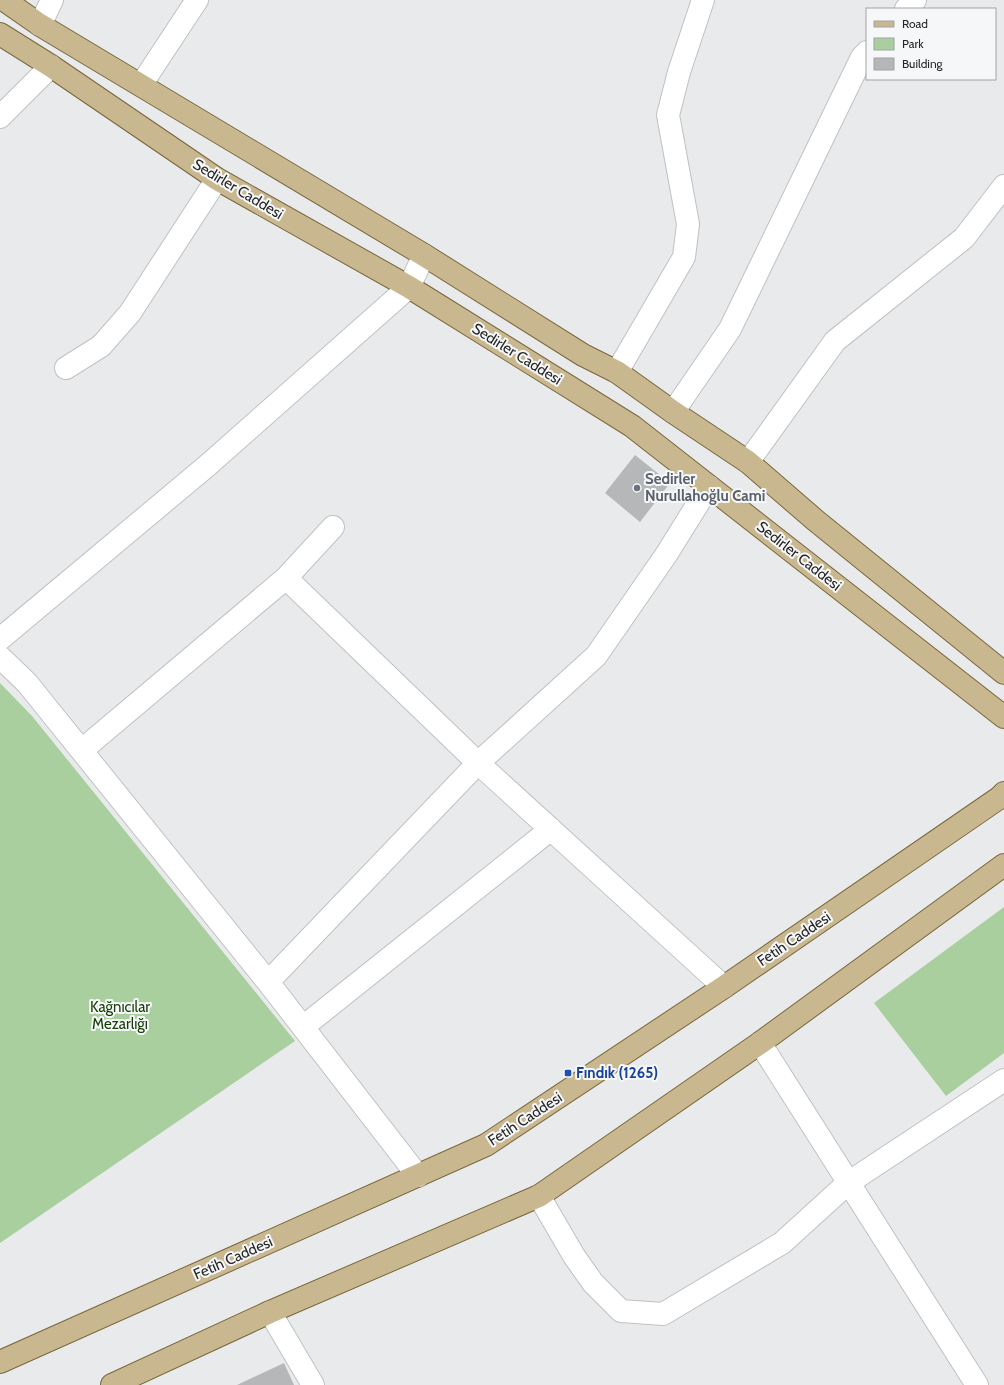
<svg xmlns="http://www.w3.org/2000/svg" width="1004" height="1385" font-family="Cabin,sans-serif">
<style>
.green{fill:#a9cf9e}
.building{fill:#b6b7b8}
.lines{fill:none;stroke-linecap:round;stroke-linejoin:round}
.minor-casing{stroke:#c0c1c2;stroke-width:24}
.major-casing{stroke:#79673b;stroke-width:24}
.minor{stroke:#fff;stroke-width:22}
.major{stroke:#c9b88f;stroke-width:22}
.worship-dot{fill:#6b7280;stroke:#f6f7f8;stroke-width:1.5}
.transit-dot{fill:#1a4fb4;stroke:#f6f7f8;stroke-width:1.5}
.labels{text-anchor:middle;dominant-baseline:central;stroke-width:4;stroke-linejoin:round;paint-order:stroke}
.street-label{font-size:15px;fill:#272728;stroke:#f6f7f8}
.worship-label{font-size:15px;font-weight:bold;fill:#5b616d;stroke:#f6f7f8;text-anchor:start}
.park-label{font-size:15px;fill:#163d05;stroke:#f6f7f8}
.transit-label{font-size:15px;font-weight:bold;fill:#164399;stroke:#f6f7f8;text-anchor:start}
</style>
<rect width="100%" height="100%" fill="#e8eaeb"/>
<path class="green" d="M0 683 32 716 295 1041 0 1243Z
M1004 907V1053L946 1096 874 1003Z"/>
<path class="building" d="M635 455 670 483 640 522 605 493Z
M284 1363 294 1385H237Z"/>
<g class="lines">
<g class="minor-casing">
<path id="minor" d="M906 9 915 0
M40 25 52 0
M141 85 197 0
M0 117 51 66
M66 368 101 346 130 313 217 179
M617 372 684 257 688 224 668 115 679 72 703 0
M673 412 730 329 862 57 867 52
M748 462 835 341 964 238 1004 186
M286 578 478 763 724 987
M0 639 208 465 409 287 424 255
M0 657 27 683 268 982 418 1176
M82 750 286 578 333 527
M268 982 478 763 596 656 666 555 709 486
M303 1027 551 829
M760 1043 977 1385
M539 1196 574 1256 593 1283 621 1311 663 1314 782 1243 848 1183 1004 1080
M270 1312 313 1385"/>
</g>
<g class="major-casing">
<path id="major" d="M4 0 40 25 424 255 583 355 617 372 673 412 748 462 815 520 1004 673
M0 34 51 66 217 179 409 287 632 426 1004 717
M0 1362 486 1145 724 987 999 798 1004 793
M112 1385 270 1312 539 1196 760 1043 1004 865"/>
</g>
<use href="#minor" class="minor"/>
<use href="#major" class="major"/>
</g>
<circle class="worship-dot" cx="637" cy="488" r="4"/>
<rect class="transit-dot" x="564" y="1069" width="8" height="8" rx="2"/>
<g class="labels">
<g class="street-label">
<text transform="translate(238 189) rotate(31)">Sedirler Caddesi</text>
<text transform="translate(517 354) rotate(32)">Sedirler Caddesi</text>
<text transform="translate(799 556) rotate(38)">Sedirler Caddesi</text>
<text transform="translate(794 939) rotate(-34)">Fetih Caddesi</text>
<text transform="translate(525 1119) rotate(-33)">Fetih Caddesi</text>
<text transform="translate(233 1258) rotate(-24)">Fetih Caddesi</text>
</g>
<g class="worship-label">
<text x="645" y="479">Sedirler<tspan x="645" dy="17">Nurullahoğlu Cami</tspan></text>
</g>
<g class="park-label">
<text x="120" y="1007">Kağnıcılar<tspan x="120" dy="17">Mezarlığı</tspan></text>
</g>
<g class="transit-label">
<text x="576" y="1073">Fındık (1265)</text>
</g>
</g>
<rect x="866" y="8" width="130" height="72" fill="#f6f7f8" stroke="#a3a4a5"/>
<rect x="874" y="21" width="20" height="6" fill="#c9b88f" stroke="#a3a4a5"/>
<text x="902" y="28" font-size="12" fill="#272728">Road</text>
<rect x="874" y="38" width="20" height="12" fill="#a9cf9e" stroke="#a3a4a5"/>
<text x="902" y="48" font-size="12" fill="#272728">Park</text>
<rect x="874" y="58" width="20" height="12" fill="#b6b7b8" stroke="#a3a4a5"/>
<text x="902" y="68" font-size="12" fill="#272728">Building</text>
</svg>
